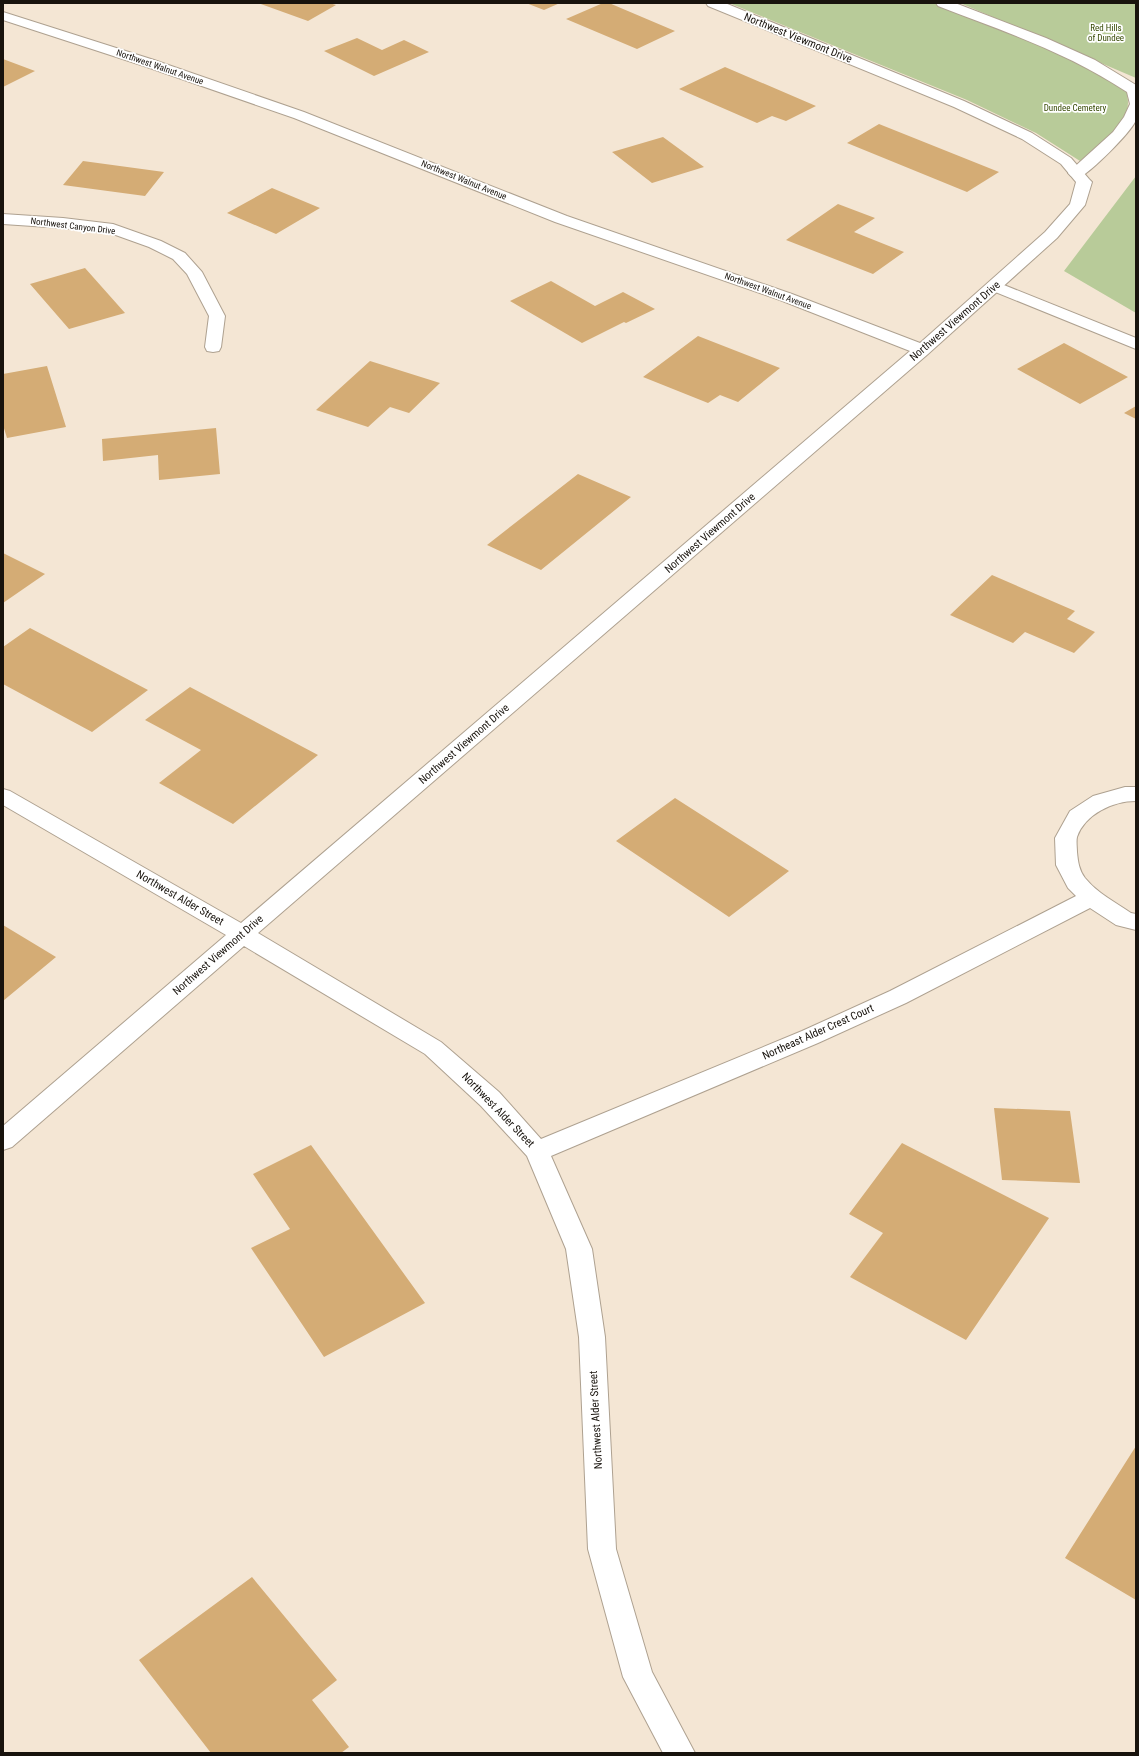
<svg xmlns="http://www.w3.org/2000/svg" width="1139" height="1756" font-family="'Roboto Condensed',sans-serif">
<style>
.green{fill:#b8cb99}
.building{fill:#d4ac75}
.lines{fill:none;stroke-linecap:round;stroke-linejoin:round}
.lane-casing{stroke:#aea190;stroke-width:2}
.street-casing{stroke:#aea190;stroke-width:2}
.lane{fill:#fff;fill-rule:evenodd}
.street{fill:#fff;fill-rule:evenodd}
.labels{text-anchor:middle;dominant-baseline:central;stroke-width:3.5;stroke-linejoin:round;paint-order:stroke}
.far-park-label{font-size:9px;fill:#354802;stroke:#fff}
.far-street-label{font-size:9px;fill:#18130d;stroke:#fff}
.street-label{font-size:11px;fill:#18130d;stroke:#fff}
</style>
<rect width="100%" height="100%" fill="#f4e6d4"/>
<path class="green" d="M729 3H933L1048 48 1109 77 1127 91C1127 95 1128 99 1128 103 1128 124 1095 149 1080 161L1036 133 967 100Z
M960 3H1136V78Z
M1136 176V313L1064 271Z"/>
<path class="building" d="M258 3H329L336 5 308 21Z
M526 3H560L544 10Z
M603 3H609L675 31 637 49 566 19Z
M357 38 382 50 404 40 429 52 374 76 324 51Z
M3 59 35 71 3 87Z
M725 67 816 106 786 121 772 116 757 123 679 89Z
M879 124 999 172 967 192 847 143Z
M663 137 704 167 652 183 612 152Z
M83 161 164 172 145 196 63 185Z
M272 188 320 208 276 234 227 213Z
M838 204 875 218 854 232 904 252 873 274 786 240Z
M85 268 125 313 69 329 30 284Z
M551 281 595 306 623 292 655 309 626 323 624 322 582 343 510 301Z
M698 336 780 368 738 402 720 395 708 403 643 377Z
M1064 343 1128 377 1080 404 1017 369Z
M370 361 440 383 409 413 390 407 368 427 316 410Z
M47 366 66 427 7 438 3 425V374Z
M1136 406V419L1124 413Z
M216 428 220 474 159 480 158 455 103 461 102 439Z
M578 474 631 497 541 570 487 545Z
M3 553 45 574 3 603Z
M992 575 1075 611 1067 619 1095 632 1074 653 1025 632 1013 643 950 615Z
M30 628 148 690 92 732 3 684V647Z
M190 687 318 755 233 824 159 783 201 750 145 720Z
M675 798 789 871 729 917 616 841Z
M3 925 56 957 3 1001Z
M994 1108 1070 1111 1080 1183 1002 1180Z
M902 1143 1049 1218 966 1340 850 1277 883 1233 849 1214Z
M311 1145 425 1303 324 1357 251 1248 290 1229 253 1174Z
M1136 1446V1600L1065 1558Z
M252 1577 337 1680 312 1700 349 1747 341 1753H211L139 1660Z"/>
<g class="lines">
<g class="lane-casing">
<path id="lane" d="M936 3H955L1046 38 1095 60 1136 85C1136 94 1139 115 1135 122 1129 134 1091 172 1080 177 1076 178 1074 177 1071 176L1068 173 1071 170 1113 132 1124 117 1130 104 1127 92C1069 53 1003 31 938 6Z
M994 281 1136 338V349L988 289 986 286 988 283Z"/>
</g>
<g class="street-casing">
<path id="street" d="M706 3H725L964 101 1032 133 1071 158 1089 179 1092 182 1085 205 1057 238 928 354 258 933 441 1042 499 1092 541 1139 802 1031 890 991 1076 896 1068 888 1056 865 1055 838 1070 811 1093 796 1125 787H1136V801C1113 801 1085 814 1077 837 1076 841 1077 848 1077 852 1078 862 1079 870 1085 878 1097 893 1115 902 1131 913L1136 914V930L1116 925 1090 908 906 1003 818 1043 551 1156 592 1249 605 1337 616 1549 652 1672 695 1753H663L623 1677 588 1549 579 1337 566 1249 527 1156 481 1106 425 1054 244 946 12 1147 3 1150V1126L226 935 3 805V789L10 791 241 923 910 351 780 300 555 222 294 118 144 66 3 20V12L154 60 304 112 567 216 792 294 920 343 1045 232 1070 204 1076 182 1061 164 1022 139 954 107 708 6Z
M3 214 63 218 113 224 161 241 185 253 202 272 225 316 221 347 219 351 213 352 207 351 205 347 209 316 187 274 173 259 149 247 110 233 63 228 3 224Z"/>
</g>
<use href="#lane" class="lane"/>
<use href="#street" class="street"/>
</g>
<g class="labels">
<g class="far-park-label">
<text x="1106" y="28">Red Hills<tspan x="1106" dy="10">of Dundee</tspan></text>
<text x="1075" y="108">Dundee Cemetery</text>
</g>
<g class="far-street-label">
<text transform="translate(160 67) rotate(19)">Northwest Walnut Avenue</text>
<text transform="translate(464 180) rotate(22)">Northwest Walnut Avenue</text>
<text transform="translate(73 226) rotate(7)">Northwest Canyon Drive</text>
<text transform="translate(768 291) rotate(20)">Northwest Walnut Avenue</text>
</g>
<g class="street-label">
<text transform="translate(798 38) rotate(22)">Northwest Viewmont Drive</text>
<text transform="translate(955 321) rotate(-41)">Northwest Viewmont Drive</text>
<text transform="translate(710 533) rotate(-41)">Northwest Viewmont Drive</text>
<text transform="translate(464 744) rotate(-41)">Northwest Viewmont Drive</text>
<text transform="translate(180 898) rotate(30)">Northwest Alder Street</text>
<text transform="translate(218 955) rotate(-41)">Northwest Viewmont Drive</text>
<text transform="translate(818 1032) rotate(-24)">Northeast Alder Crest Court</text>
<text transform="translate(498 1110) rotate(46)">Northwest Alder Street</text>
<text transform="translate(596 1420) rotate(-93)">Northwest Alder Street</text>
</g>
</g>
<rect width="1139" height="1756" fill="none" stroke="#18130d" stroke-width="8"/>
</svg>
